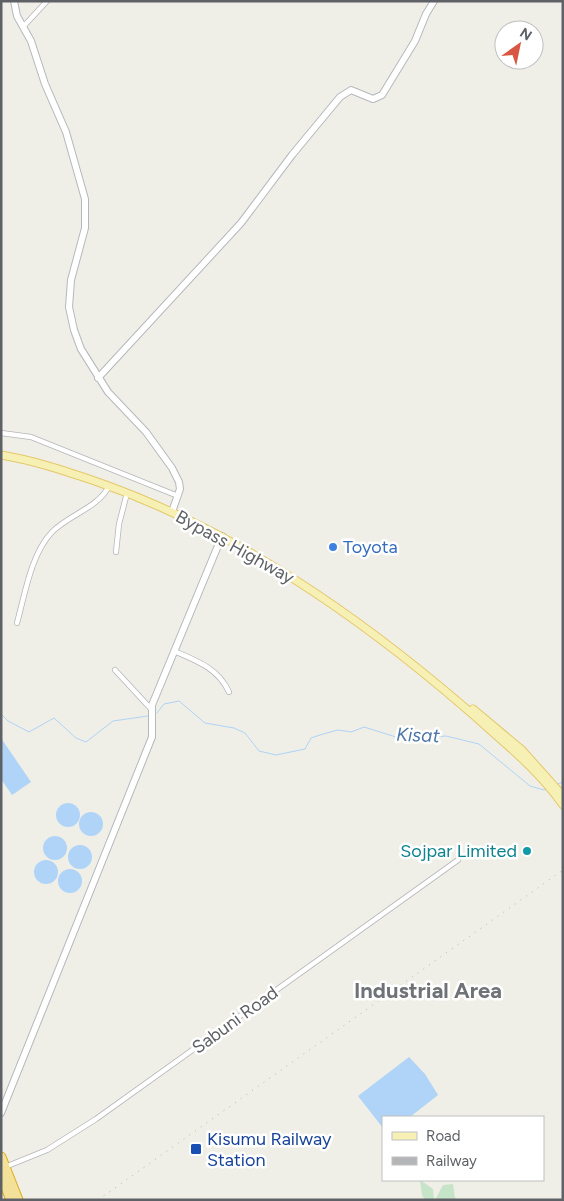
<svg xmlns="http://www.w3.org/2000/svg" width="564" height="1201" font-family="Figtree,sans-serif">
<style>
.green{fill:#c6e4c8}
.water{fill:#afd4f7}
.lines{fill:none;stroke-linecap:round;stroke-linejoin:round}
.stream{stroke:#afd4f7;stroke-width:1}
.street-casing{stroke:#b4b6ba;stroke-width:6}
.secondary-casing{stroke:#b5b8bd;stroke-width:8}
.primary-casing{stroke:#e4c86b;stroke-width:9}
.highway-casing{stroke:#dfaa17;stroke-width:11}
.street{stroke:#fff;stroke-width:4.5}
.secondary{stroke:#fff;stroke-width:6}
.primary{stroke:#f7f0b4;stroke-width:7}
.highway{stroke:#f3e19a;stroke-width:9}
.rail{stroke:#b4b5b6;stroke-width:1;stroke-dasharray:1 6;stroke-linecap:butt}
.shop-dot{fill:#3f7fe0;stroke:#fff;stroke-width:2}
.culture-dot{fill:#0f9aa8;stroke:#fff;stroke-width:2}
.transit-dot{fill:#1a4fb4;stroke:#fff;stroke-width:2}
.labels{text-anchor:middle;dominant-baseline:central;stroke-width:5;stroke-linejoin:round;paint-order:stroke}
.street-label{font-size:18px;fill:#5e6166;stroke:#fff}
.shop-label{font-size:18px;fill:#366cbe;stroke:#fff;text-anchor:start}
.culture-label{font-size:18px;fill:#0d838f;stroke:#fff;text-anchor:end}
.transit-label{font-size:18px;fill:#164399;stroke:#fff;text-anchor:start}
.water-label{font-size:19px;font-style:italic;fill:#4c75a8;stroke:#fff}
.district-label{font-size:22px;font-weight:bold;fill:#6f7377;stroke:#fff}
</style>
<rect width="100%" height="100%" fill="#efeee7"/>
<path class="green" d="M420 1180 433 1189 434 1200H425L422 1195Z
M453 1184 455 1198 459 1200H435L443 1185Z"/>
<path class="water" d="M1 738 31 782 12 795 1 779Z
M56 815a12 12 0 1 1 24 0a12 12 0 1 1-24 0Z
M79 824a12 12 0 1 1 24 0a12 12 0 1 1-24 0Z
M43 848a12 12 0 1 1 24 0a12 12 0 1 1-24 0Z
M68 857a12 12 0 1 1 24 0a12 12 0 1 1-24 0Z
M34 872a12 12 0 1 1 24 0a12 12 0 1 1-24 0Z
M58 881a12 12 0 1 1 24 0a12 12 0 1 1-24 0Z
M409 1057 425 1074 438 1095 410 1117H383V1128L358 1096Z"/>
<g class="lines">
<path class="stream" d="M157 713 164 704 179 701 205 723 234 728 245 733 259 751 276 755 305 749 311 738 323 734 338 730 351 732 364 727 396 737 408 732 433 737 446 736 479 744 530 786 544 790 547 789
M1 714 8 721 29 732 54 718 76 738 86 742 113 721 148 716
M558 784 563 782"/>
<g class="street-casing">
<path id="street" d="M23 27 47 1
M1 433 31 437 178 496
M116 552 119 524 127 493
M17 623C25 594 31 554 52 532 69 515 99 507 109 486
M174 651C197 661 218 668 229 692
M115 670 152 710
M5 1167 47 1150 96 1119 458 860"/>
</g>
<g class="secondary-casing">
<path id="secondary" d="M14 1 17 16 31 41 45 84 66 132 85 199V228L71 280 69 307 74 330 81 349 108 392 146 432 172 468 179 482 180 489 172 512
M98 378 241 223 292 155 340 97 351 90 373 99 382 95 415 41 426 14 434 1
M1 1113 152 737V705L222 536"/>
</g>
<g class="primary-casing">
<path id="primary" d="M1 455C32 460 62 470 92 480 234 529 358 615 470 712 503 742 537 768 563 805
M473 709 522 750 563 796"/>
</g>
<g class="highway-casing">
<path id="highway" d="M1 1157 18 1200
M1 1175 11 1200"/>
</g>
<use href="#street" class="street"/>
<use href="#secondary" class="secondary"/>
<use href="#primary" class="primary"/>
<use href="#highway" class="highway"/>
<path class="rail" d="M98 1200 563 870"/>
</g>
<circle class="shop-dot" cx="333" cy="547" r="5"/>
<circle class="culture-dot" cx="527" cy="851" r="5"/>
<rect class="transit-dot" x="190" y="1143" width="12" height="12" rx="2.5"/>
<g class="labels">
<g class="street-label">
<text transform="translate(235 547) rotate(29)">Bypass Highway</text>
<text transform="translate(235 1020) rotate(-36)">Sabuni Road</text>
</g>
<g class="shop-label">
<text x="343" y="547">Toyota</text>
</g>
<g class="culture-label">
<text x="517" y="851">Sojpar Limited</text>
</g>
<g class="transit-label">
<text x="207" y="1139">Kisumu Railway<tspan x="207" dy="21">Station</tspan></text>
</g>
<g class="water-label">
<text transform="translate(418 735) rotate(2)">Kisat</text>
</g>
<g class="district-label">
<text x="428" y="990">Industrial Area</text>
</g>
</g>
<rect width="564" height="1201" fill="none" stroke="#5e6166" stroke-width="5"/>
<rect x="382" y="1116" width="162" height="65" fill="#ffffff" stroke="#bfc0c2"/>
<rect x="392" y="1132" width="25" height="8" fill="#f7f0b4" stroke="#bfc0c2"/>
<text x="426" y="1141" font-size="15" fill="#5e6166">Road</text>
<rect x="392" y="1157" width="25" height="8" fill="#b4b5b6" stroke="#bfc0c2"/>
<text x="426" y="1166" font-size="15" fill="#5e6166">Railway</text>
<g transform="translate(519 45) rotate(33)"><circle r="24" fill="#ffffff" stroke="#bfc0c2"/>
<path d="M0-4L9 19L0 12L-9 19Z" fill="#d95643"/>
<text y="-8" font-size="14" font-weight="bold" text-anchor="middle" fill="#5e6166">N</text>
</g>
</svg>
